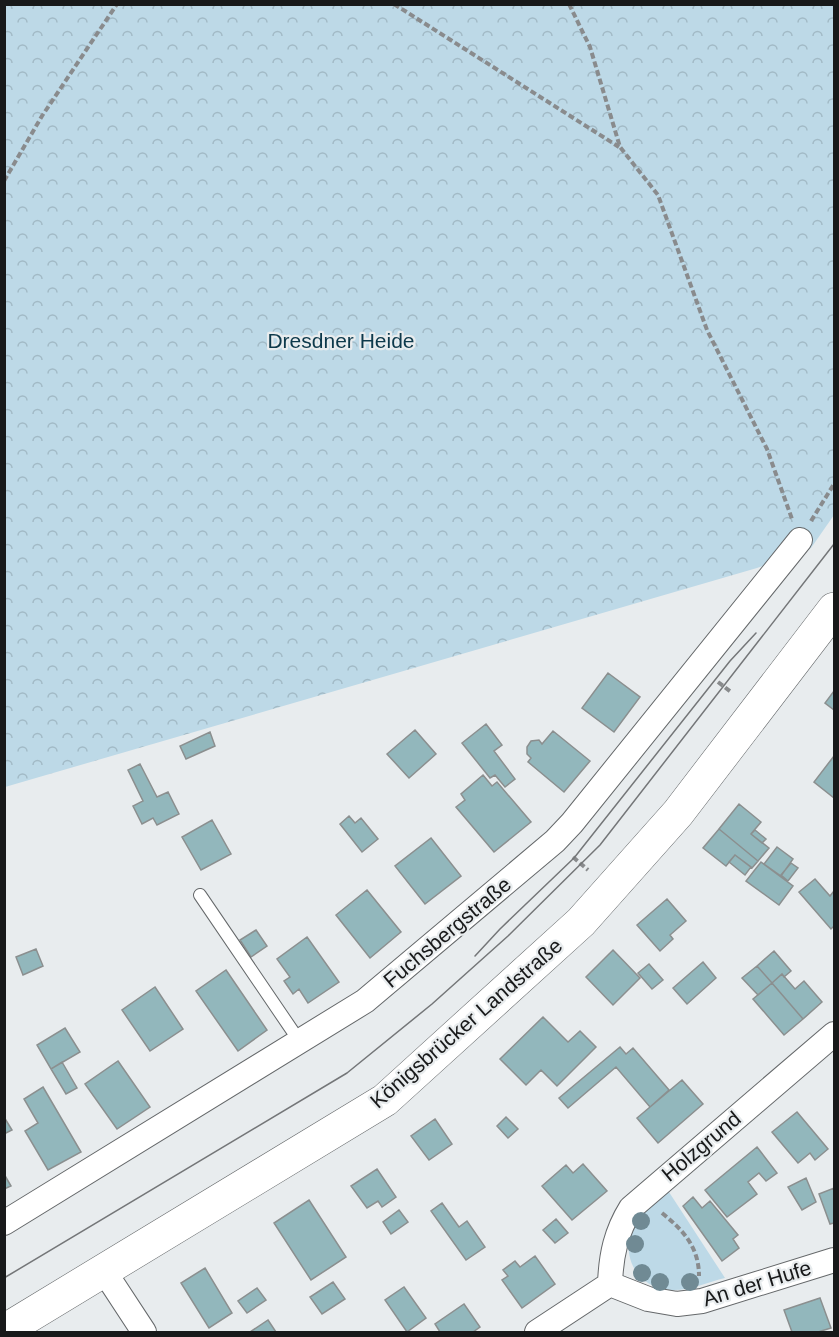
<svg xmlns="http://www.w3.org/2000/svg" width="839" height="1337" font-family="Arial,sans-serif">
<style>
.forest{fill:url(#forest-crowns)}
.green{fill:#bdd9e7}
.building{fill:#92b7bc;stroke:#8b8f8f;stroke-width:1.5}
.lines{fill:none;stroke-linecap:round;stroke-linejoin:round}
.service-casing{stroke:#65686a;stroke-width:14}
.minor-casing{stroke:#65686a;stroke-width:26}
.secondary-casing{stroke:#65686a;stroke-width:34}
.path{stroke:#898b8d;stroke-width:4;stroke-dasharray:6 3;stroke-linecap:butt}
.service{stroke:#fff;stroke-width:12}
.minor{stroke:#fff;stroke-width:24}
.secondary{stroke:#fff;stroke-width:33}
.tram{stroke:#747678;stroke-width:1.5}
.tree{fill:#708a94}
.labels{text-anchor:middle;dominant-baseline:central;stroke-width:4.5;stroke-linejoin:round;paint-order:stroke}
.park-label{font-size:21px;fill:#0d394b;stroke:#e8ecee}
.street-label{font-size:21px;fill:#18191a;stroke:#e8ecee}
</style>
<defs>
<pattern id="forest-crowns" width="20" height="18" patternUnits="userSpaceOnUse" patternTransform="scale(1.5)"><rect width="20" height="18" fill="#bdd9e7"/><path d="M2 6a3 3 0 1 1 6 0M12 15a3 3 0 1 1 6 0" fill="none" stroke="#a2bac6"/></pattern>
</defs>
<rect width="100%" height="100%" fill="#e8ecee"/>
<path class="forest" d="M5 5H834V515L811 548 757 568 5 787Z"/>
<path class="green" d="M667 1189 725 1278C708 1282 689 1291 671 1290 627 1287 617 1240 642 1210 648 1202 659 1195 667 1189Z"/>
<path class="building" d="M608 673 640 697 614 732 582 708Z
M834 691V710L825 703Z
M486 724 502 745 494 751 515 779 505 787 495 775 490 778 462 743Z
M415 730 436 754 409 778 387 754Z
M553 731 590 761 564 792 528 762 531 758 527 754V747L531 741 539 740 542 744Z
M210 732 215 746 186 759 180 746Z
M834 756V798L814 782Z
M140 764 157 797 168 792 179 814 157 825 153 818 142 824 133 806 143 801 128 770Z
M483 775 492 786 497 782 531 822 494 852 456 807 465 800 461 794Z
M739 804 761 822 751 834 769 848 758 861 719 829Z
M349 816 355 823 361 818 378 839 362 852 340 824Z
M212 820 231 854 201 870 182 837Z
M719 829 758 861 752 868 735 855 726 866 703 848Z
M755 830 766 839 762 843 751 834Z
M431 838 461 876 425 904 395 866Z
M777 847 793 859 781 876 764 864Z
M735 855 751 867 745 875 729 862Z
M761 862 793 886 779 905 746 881Z
M791 863 798 868 788 881 781 875Z
M815 879 830 896 834 891V926L831 929 799 892Z
M367 890 401 932 370 958 336 915Z
M667 899 686 921 670 935 673 939 660 951 637 925Z
M256 930 267 946 251 957 240 940Z
M307 937 339 982 308 1003 299 989 293 994 284 981 290 977 277 959Z
M36 949 43 966 23 975 16 957Z
M613 950 640 978 613 1005 586 977Z
M774 951 791 971 784 977 782 974 772 983 757 966Z
M703 962 716 978 687 1004 673 988Z
M649 964 663 980 652 989 638 973Z
M757 966 772 983 758 995 742 978Z
M226 970 267 1030 238 1051 196 991Z
M782 974 795 989 804 981 822 1002 803 1019 772 983Z
M772 983 803 1019 784 1035 753 999Z
M155 987 183 1029 150 1051 122 1010Z
M543 1017 568 1042 580 1031 596 1047 557 1086 541 1070 526 1085 500 1059Z
M65 1028 80 1052 51 1069 37 1045Z
M620 1047 626 1054 633 1048 669 1090 650 1107 616 1067 568 1108 559 1098Z
M118 1061 150 1107 117 1129 85 1084Z
M62 1062 77 1088 66 1094 51 1069Z
M682 1080 703 1104 658 1143 637 1118Z
M43 1087 81 1152 48 1170 25 1131 38 1123 24 1099Z
M797 1112 828 1149 815 1160 810 1153 798 1163 772 1132Z
M4 1117 12 1130 4 1134Z
M506 1117 518 1129 508 1138 497 1126Z
M435 1119 452 1144 429 1160 411 1136Z
M757 1147 777 1173 766 1181 759 1173 748 1182 757 1194 727 1217 705 1190Z
M583 1164 607 1191 572 1220 542 1186 566 1165 573 1173Z
M377 1169 396 1197 382 1207 378 1201 367 1208 351 1186Z
M4 1174 11 1186 4 1189Z
M806 1178 816 1202 802 1210 788 1187Z
M834 1188V1223L830 1224 819 1194Z
M693 1197 702 1208 710 1201 738 1235 733 1239 739 1248 722 1261 683 1206Z
M309 1200 346 1257 311 1280 274 1223Z
M442 1203 459 1227 467 1221 485 1247 466 1260 431 1211Z
M399 1210 408 1222 391 1234 383 1222Z
M556 1219 568 1233 555 1243 543 1230Z
M535 1256 555 1284 522 1308 502 1280 508 1276 503 1270 515 1261 520 1267Z
M205 1268 232 1313 209 1328 181 1283Z
M333 1282 345 1299 322 1314 310 1297Z
M404 1287 426 1318 407 1332 385 1300Z
M257 1288 266 1300 247 1313 238 1301Z
M820 1298 831 1328 818 1332H792L784 1310Z
M464 1304 480 1327 473 1332H440L435 1324Z
M268 1320 276 1332H250Z"/>
<g class="lines">
<g class="service-casing">
<path id="service" d="M200 895 300 1042"/>
</g>
<g class="minor-casing">
<path id="minor" d="M4 1223 365 1001 555 841 572 823 800 540
M104 1271 144 1332
M610 1284C611 1255 616 1232 631 1208L834 1034
M610 1284 648 1299 677 1304 702 1301 834 1260
M537 1332 610 1284"/>
</g>
<g class="secondary-casing">
<path id="secondary" d="M4 1331 385 1100 581 922 678 813 834 609"/>
</g>
<path class="path" d="M394 4 619 147
M569 4 590 47 620 147 658 195 707 330 767 449 792 519
M4 181 42 116 117 4
M811 521 834 484
M718 682 731 692
M573 857 588 870
M662 1213C683 1230 699 1247 699 1276"/>
<use href="#service" class="service"/>
<use href="#minor" class="minor"/>
<use href="#secondary" class="secondary"/>
<path class="tram" d="M475 956 500 929 574 858 730 661 756 633
M4 1278 347 1073 432 1004 508 936 600 845 834 544"/>
</g>
<g class="tree">
<circle cx="641" cy="1221" r="9"/>
<circle cx="635" cy="1244" r="9"/>
<circle cx="642" cy="1273" r="9"/>
<circle cx="660" cy="1282" r="9"/>
<circle cx="690" cy="1282" r="9"/>
</g>
<g class="labels">
<g class="park-label">
<text x="341" y="340">Dresdner Heide</text>
</g>
<g class="street-label">
<text transform="translate(447 932) rotate(-40)">Fuchsbergstraße</text>
<text transform="translate(466 1023) rotate(-41)">Königsbrücker Landstraße</text>
<text transform="translate(701 1146) rotate(-40)">Holzgrund</text>
<text transform="translate(757 1283) rotate(-17)">An der Hufe</text>
</g>
</g>
<rect width="839" height="1337" fill="none" stroke="#18191a" stroke-width="12"/>
</svg>
